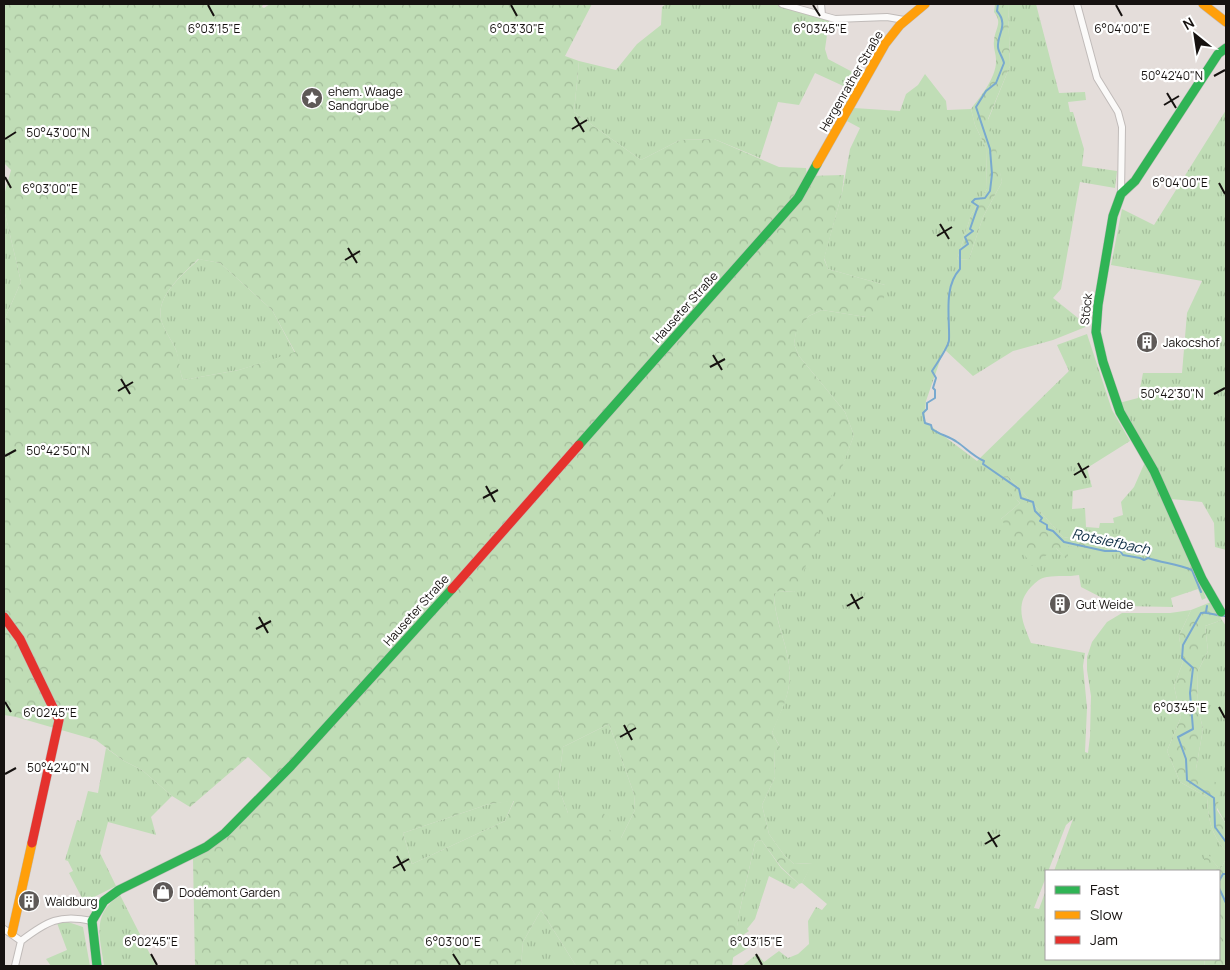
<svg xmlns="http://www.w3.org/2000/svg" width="1230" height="970" font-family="Manrope,sans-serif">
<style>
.grass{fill:url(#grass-tufts);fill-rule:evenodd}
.forest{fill:url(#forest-crowns);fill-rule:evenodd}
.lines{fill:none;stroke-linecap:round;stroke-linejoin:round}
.stream{stroke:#78a9cf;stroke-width:2}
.street-casing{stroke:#c0bbb9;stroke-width:8}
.fast-casing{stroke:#c0bbb9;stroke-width:10}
.slow-casing{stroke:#c0bbb9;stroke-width:10}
.jam-casing{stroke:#c0bbb9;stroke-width:10}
.street{stroke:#fbfaf9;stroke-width:6}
.fast{stroke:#30b455;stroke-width:9}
.slow{stroke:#ff9f0a;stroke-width:9}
.jam{stroke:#e5322d;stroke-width:9}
.ticks{fill:none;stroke:#161210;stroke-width:2}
.labels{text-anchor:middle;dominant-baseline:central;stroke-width:4.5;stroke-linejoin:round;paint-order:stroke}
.street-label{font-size:12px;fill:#161210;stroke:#fff}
.poi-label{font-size:12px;fill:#161210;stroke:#fff;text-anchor:start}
.water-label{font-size:14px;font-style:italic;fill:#0c2c43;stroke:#fff}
.ticks-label{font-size:12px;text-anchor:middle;fill:#161210;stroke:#fff;stroke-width:4.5;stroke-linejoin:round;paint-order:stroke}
</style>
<defs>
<pattern id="grass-tufts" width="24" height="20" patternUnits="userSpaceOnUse" patternTransform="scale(1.25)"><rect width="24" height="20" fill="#c0ddb6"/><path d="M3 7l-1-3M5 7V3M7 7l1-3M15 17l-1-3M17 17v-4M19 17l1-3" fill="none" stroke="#a4bd9b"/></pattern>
<pattern id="forest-crowns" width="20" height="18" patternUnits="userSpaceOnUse" patternTransform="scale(1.25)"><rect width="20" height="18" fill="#c0ddb6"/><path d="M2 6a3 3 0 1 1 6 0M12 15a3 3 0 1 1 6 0" fill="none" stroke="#a4bd9b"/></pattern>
</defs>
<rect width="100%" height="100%" fill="#e4ddda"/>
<path class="grass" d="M666 4H777L829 21 825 49 828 59 860 76 852 90 815 73 799 105 778 102 760 158 714 139 680 140 641 160 574 112 579 61 616 70 637 44 661 25 662 7Z
M1008 4H1036L1059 93 1085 92 1086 100 1068 102 1070 112H1073L1084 149 1082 166 1117 171 1115 188 1080 182 1061 289 1053 298 1088 326 1053 340 1013 351 973 376 944 349 926 401 924 421 977 461 1069 371 1057 345 1087 334 1112 410 1130 441 1087 468 1092 487 1073 491 1072 509 1085 508 1086 527 1099 528 1100 523H1114L1113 518 1123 515 1121 502 1134 487 1145 462 1152 472 1206 598 1202 600 1198 589 1171 598 1173 607 1123 606 1116 605 1081 587 1079 575C1068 577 1058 575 1047 577 1040 578 1036 582 1031 587 1014 605 1023 623 1031 643L1085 653 1083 666 1087 708 1085 752 1088 753 1090 736 1091 696 1087 670V657L1092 642 1107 622 1122 613H1170L1191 610 1179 636 1183 662 1174 686 1181 717 1167 751 1180 782 1207 797C1208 819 1211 834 1226 851V859L1220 870 1204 850V871H1054L1073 819 1066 825 1034 908 1039 909 1046 890V959H1204L1205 966H742L757 954 764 962 779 951 788 958 798 954 809 944 808 921 816 907 822 910 827 904 802 883 812 863 794 864 784 855 769 834 762 805 775 777 774 750 779 745 772 733C777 718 787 701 789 685 794 655 774 624 774 593L778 591 794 592 854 435 845 412 799 356 794 344 796 331 809 316 822 310 866 317 885 285 828 269 824 258 842 193 850 149 860 128 847 121 854 108 900 111 906 94 918 85 925 74 946 101 947 110 971 109 975 125 986 148 987 189 971 215 957 260 969 259 983 217 1002 182 988 120 1010 66ZM1008 476 1063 537 1119 546H1067L1068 560 1056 548 1001 519 1020 503 996 477Z
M1226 110V550L1215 547 1214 523 1202 502 1171 499 1119 403 1138 398 1143 373H1182L1187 313 1202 281 1111 265 1122 209 1154 225Z
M4 209 21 282 6 316 4 337Z
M199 259 220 263 272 310 295 353 239 370 183 380C179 370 179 360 176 350 172 340 163 329 161 319 156 295 184 274 199 259Z
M1222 620 1226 626V824L1196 769 1203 729 1197 704 1198 671 1208 651 1205 626Z
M609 724 634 794 635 810 621 838H612L568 813 558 787 563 747Z
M106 748 124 761 142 770 172 796 151 817 156 835 108 822 100 853 116 886 84 902 69 873 73 871 68 861 65 860 77 820 80 821 88 791 98 793Z
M514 800 505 821 412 864 403 833 489 804Z
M758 840 762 841 781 868 799 884 794 889 769 876 755 919 747 929 749 931 740 937 748 948 732 958 739 914 755 843Z
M120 895 156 966H104C100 936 91 915 120 895Z
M541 910 576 966H521L523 942Z
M68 922 83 927 90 966H51L46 959 67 950 57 923Z"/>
<path class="forest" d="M4 4H263L262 7 264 8 270 4H592L565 56 579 61 574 112 641 160 680 140 714 139 779 167 806 168 807 176 844 175 842 193 824 259 828 269 885 285 883 313 866 317 822 310 809 316 796 332 794 344 799 356 845 412 854 435 798 587 794 592 778 591 774 594C774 624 794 655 789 685 787 701 778 718 772 733L780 747V750H774L775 777 762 805 769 834 784 855 794 864 813 863 802 883 799 884 781 867 762 841 758 840 755 843 739 914 732 966H576L541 910 523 942 521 966H195L193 859 223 840 278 785 248 757 190 807 172 796 142 770 124 761 96 740 16 717 4 715V337L6 316 21 282 4 209V195L11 170 4 163ZM198 259 220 263 272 310 295 352 239 370 183 380C179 370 180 360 176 350 172 340 163 329 161 319 156 295 184 274 198 259ZM609 724 634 794 635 810 621 838H612L603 810 568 813 558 787 563 747ZM514 801 505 821 412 864 403 833 489 804Z
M995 4H1008L1010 66 988 119 994 137 1002 182 983 217 969 259 957 260 971 215 987 189 986 148 975 125 971 109C980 97 997 77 996 60 996 53 993 48 994 41 995 28 1003 23 994 12Z
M1008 476 1063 537 1119 546 1118 553 1068 546V561L1056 548 1032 566 1001 519 1020 503 995 477Z
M1211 602 1222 620 1205 626 1208 651 1198 671 1197 704 1203 729 1196 769 1221 786 1217 810 1226 824V851C1211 834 1208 819 1207 797L1180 782 1167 751 1181 717 1174 686 1183 662 1179 636 1191 610Z
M1204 849 1220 870 1226 859V966H1205L1204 959H1219V871H1204Z"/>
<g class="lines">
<path class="stream" d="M998 4 997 11C1009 25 997 34 998 47 998 51 1003 58 1004 63L996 83 986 91 976 107 990 149 992 174 990 191 985 198 975 199 972 202 978 206 970 229 973 231 965 237 968 244 960 250V269C943 287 950 318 949 340 949 345 936 365 932 371L936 378 933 388 935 390V398L927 403V409L923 413 925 423 931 425 932 429C940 435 949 436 957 442 966 448 973 456 984 461L983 464 1019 489 1021 498 1033 502 1035 511 1042 518 1040 521 1047 525V529L1053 531 1064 542 1105 551H1120L1123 555 1140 558 1144 560 1148 558C1163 563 1177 564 1192 570L1201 592
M1206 612 1207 606
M1226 616C1217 617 1209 611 1201 613L1183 645 1182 658 1193 668 1190 693 1193 729 1178 737 1186 759 1187 780 1214 798 1215 827 1226 842
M1219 881 1223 874H1226
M1219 888 1226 903"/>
<g class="street-casing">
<path id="street" d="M782 4 835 19 887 17 904 20
M821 4 822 15
M1077 4 1097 78 1118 112 1122 127 1121 194
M4 929 21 941
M15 966 21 941C47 921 60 914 92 921"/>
</g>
<g class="fast-casing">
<path id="fast" d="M579 445 798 198 817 164
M1221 612 1202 579 1154 471 1120 412 1103 362 1096 332 1098 305 1113 216 1121 194 1135 181 1218 54 1226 48
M97 966 92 921 104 901 119 890 206 847 225 833 291 766 452 589"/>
</g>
<g class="slow-casing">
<path id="slow" d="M1203 4 1226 22
M817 164 885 44 900 25 925 4
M12 933 32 843"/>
</g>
<g class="jam-casing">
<path id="jam" d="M452 589 579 445
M4 617 20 639 59 720 32 843"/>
</g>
<use href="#street" class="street"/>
<use href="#fast" class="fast"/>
<use href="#slow" class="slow"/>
<use href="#jam" class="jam"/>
</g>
<path class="ticks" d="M208 5 214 16M511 5 517 16M813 5 820 16M1116 5 1122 16M1214 76 1225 70M1167 93 1176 108M1164 105 1179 96M575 117 584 132M572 129 587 120M5 139 16 132M5 177 11 188M1219 183 1225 194M940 224 949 239M937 236 952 227M348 248 357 263M345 260 360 251M713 355 722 370M710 367 725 359M121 379 130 394M118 391 133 382M1214 394 1225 388M5 456 16 450M1078 463 1086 478M1074 475 1089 466M486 486 495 502M483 498 498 490M851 594 859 609M847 606 863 597M259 617 268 633M256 629 271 621M5 702 11 712M1219 707 1225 718M624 725 632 740M620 737 636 728M5 774 16 768M988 832 997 847M985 844 1000 835M397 856 405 871M393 868 409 859M151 954 157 965M453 954 460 965M756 954 762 965"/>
<defs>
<g id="sight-disc" transform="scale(1.125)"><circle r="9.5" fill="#5e5957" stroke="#fff"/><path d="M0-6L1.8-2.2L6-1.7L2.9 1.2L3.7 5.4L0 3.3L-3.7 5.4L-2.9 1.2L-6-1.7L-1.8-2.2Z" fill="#fff"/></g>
<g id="building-disc" transform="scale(1.125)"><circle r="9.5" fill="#5e5957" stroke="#fff"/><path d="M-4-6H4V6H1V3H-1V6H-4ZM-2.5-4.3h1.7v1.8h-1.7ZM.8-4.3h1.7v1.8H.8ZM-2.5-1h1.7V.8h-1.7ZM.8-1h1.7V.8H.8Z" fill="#fff"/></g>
<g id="shop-disc" transform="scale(1.125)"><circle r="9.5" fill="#5e5957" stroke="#fff"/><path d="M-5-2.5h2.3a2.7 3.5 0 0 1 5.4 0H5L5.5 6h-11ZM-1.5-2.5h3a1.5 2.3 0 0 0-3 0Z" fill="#fff"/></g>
</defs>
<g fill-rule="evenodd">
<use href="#sight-disc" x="312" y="98"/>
<use href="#building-disc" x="1147" y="342"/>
<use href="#building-disc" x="1060" y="604"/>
<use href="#shop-disc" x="163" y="892"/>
<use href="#building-disc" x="29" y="901"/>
</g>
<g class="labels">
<g class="street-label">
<text transform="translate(851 81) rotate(-60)">Hergenrather Straße</text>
<text transform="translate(685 307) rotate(-48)">Hauseter Straße</text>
<text transform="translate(1086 309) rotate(-84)">Stöck</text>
<text transform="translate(416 610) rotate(-48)">Hauseter Straße</text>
</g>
<g class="poi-label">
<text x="328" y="91">ehem. Waage<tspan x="328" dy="14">Sandgrube</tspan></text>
<text x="1163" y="342">Jakocshof</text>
<text x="1076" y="604">Gut Weide</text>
<text x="179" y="892">Dodémont Garden</text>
<text x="45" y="901">Waldburg</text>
</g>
<g class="water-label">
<text transform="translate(1111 541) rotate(12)">Rotsiefbach</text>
</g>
</g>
<g class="ticks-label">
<text x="214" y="33">6°03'15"E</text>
<text x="517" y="33">6°03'30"E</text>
<text x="820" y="33">6°03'45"E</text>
<text x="1122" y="33">6°04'00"E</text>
<text x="1172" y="80">50°42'40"N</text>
<text x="58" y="137">50°43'00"N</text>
<text x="1180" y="187">6°04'00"E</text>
<text x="50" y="193">6°03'00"E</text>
<text x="1172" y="398">50°42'30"N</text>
<text x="58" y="455">50°42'50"N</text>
<text x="1180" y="712">6°03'45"E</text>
<text x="50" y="717">6°02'45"E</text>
<text x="58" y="772">50°42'40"N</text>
<text x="151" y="946">6°02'45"E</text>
<text x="453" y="946">6°03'00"E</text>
<text x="756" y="946">6°03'15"E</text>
</g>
<rect width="1230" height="970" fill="none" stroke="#161210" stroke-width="10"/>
<rect x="1045" y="870" width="175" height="90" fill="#ffffff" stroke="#a2a09f"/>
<rect x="1055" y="886" width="25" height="8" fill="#30b455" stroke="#a2a09f"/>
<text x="1090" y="895" font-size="15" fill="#161210">Fast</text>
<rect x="1055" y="911" width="25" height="8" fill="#ff9f0a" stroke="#a2a09f"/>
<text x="1090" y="920" font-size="15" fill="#161210">Slow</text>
<rect x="1055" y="936" width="25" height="8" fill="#e5322d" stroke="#a2a09f"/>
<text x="1090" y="945" font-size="15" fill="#161210">Jam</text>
<g transform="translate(1195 35) rotate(330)" stroke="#ffffff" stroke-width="4" paint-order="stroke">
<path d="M0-4L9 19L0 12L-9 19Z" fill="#161210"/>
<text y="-8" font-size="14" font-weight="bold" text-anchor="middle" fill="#161210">N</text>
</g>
</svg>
